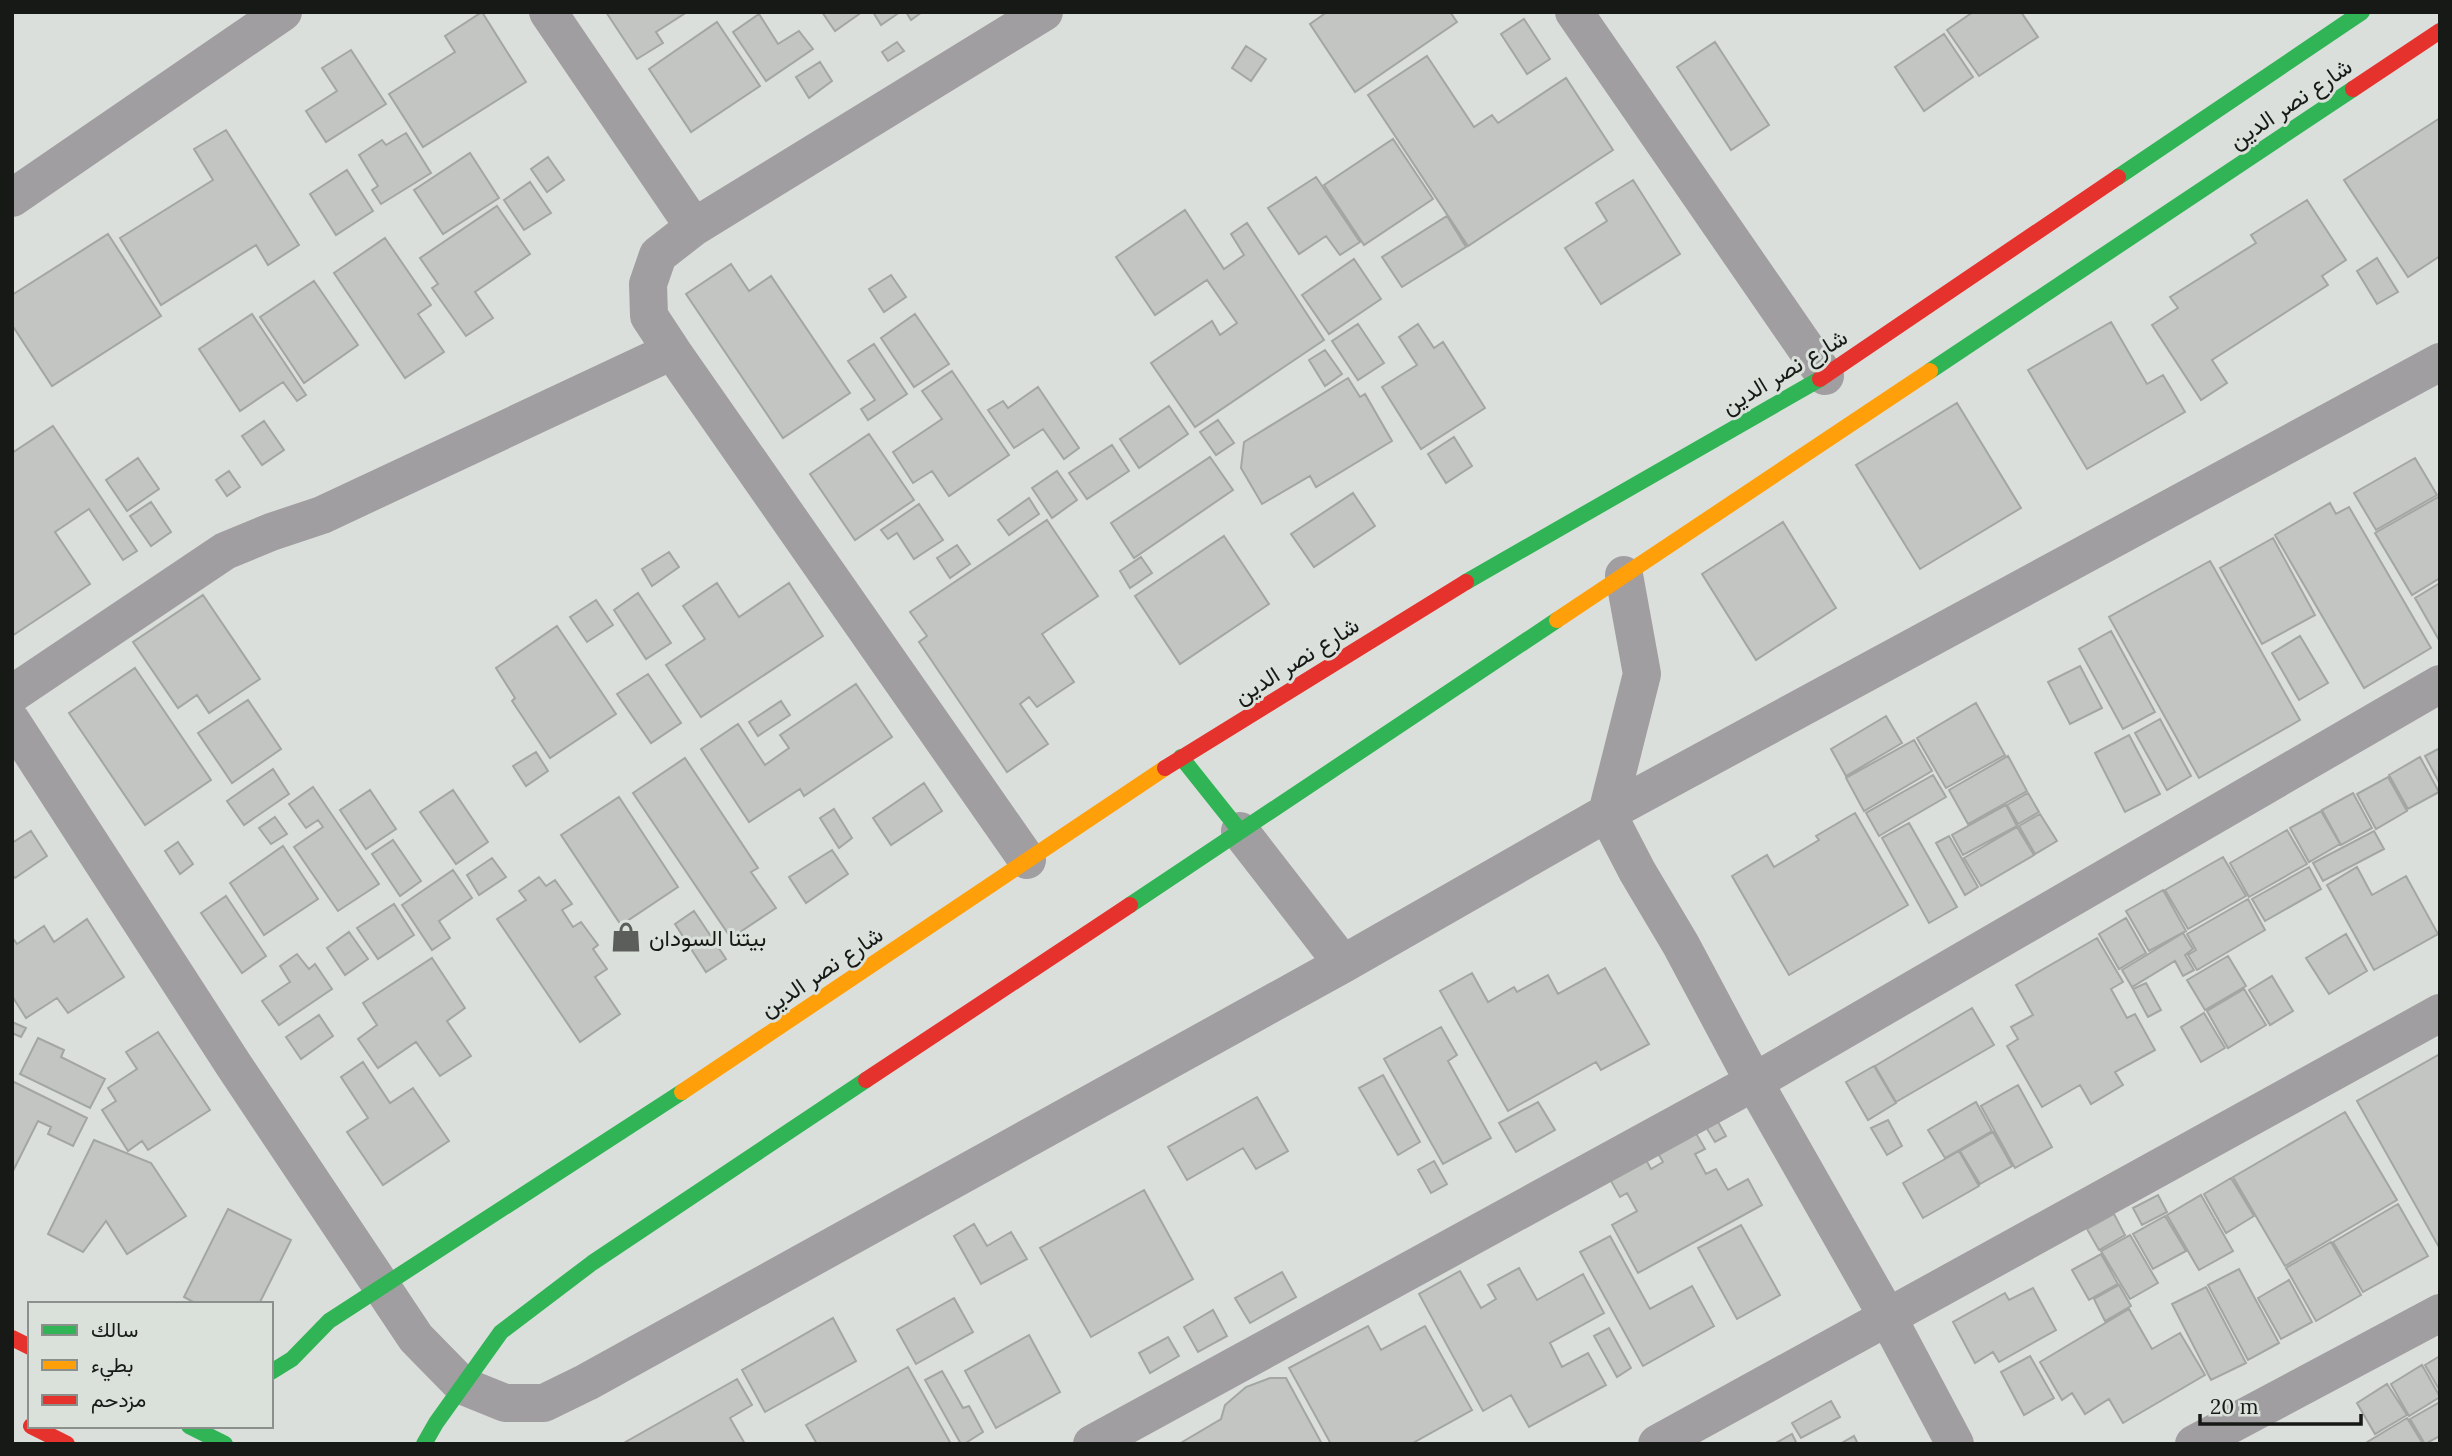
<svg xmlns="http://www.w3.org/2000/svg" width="2452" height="1456" font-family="Lora,Vazirmatn,serif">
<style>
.building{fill:#c2c5c2;stroke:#a3a6a3;stroke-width:2}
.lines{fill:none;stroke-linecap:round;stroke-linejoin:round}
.street{stroke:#a19ea1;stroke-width:38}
.fast{stroke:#30b455;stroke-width:16}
.slow{stroke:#ff9f0a;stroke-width:16}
.jam{stroke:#e5322d;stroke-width:16}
.labels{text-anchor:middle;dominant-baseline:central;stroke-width:6;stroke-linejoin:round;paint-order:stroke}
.street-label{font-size:23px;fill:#171917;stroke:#dae0da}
.poi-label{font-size:23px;fill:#171917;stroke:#dae0da;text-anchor:start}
</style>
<rect width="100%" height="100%" fill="#dbdfdb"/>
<path class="building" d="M482 12 526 82 423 147 389 94 455 52 445 36Z
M606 12H687L656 32 663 43 637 59Z
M822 12H862L835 31Z
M873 12H900L881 25Z
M906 12H922L911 20Z
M1327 12H1450L1457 22 1355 92 1310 24Z
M1973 12H2021L2038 37 1979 76 1947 30Z
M759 14 778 44 799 31 813 49 766 81 733 32Z
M1524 19 1550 59 1527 74 1501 34Z
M717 22 760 86 691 132 649 69Z
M1944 34 1973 77 1924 111 1895 67Z
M897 42 904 51 888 61 882 52Z
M1715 42 1769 125 1731 150 1677 67Z
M1246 46 1266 59 1251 81 1232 68Z
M351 50 386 104 326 142 306 111 337 91 322 68Z
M1427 56 1474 127 1492 115 1498 123 1566 78 1613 150 1468 246 1368 95Z
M820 62 832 81 809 98 796 77Z
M2440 118V256L2408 277 2344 180Z
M226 130 299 245 268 265 256 245 161 305 120 238 213 180 194 149Z
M406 133 431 173 381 204 372 190 378 186 359 155 382 140 386 145Z
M1393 139 1433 199 1364 245 1324 185Z
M470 153 499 198 443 234 414 190Z
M548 157 564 180 547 192 531 169Z
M347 170 373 211 336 235 310 194Z
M1316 177 1360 242 1340 255 1326 236 1299 254 1268 208Z
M1633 180 1680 254 1601 304 1565 248 1607 221 1596 203Z
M530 182 551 213 524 230 504 200Z
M2307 200 2346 260 2322 276 2328 285 2212 360 2227 383 2201 400 2152 325 2178 308 2170 297 2256 243 2251 235Z
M497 206 530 254 475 292 493 318 466 336 432 288 438 284 420 258Z
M1185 210 1224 269 1244 255 1231 234 1247 223 1324 340 1195 427 1151 363 1212 321 1220 335 1237 323 1207 280 1155 315 1116 257Z
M1447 216 1466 247 1402 287 1382 257Z
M108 234 161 316 52 386 12 325V295Z
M385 238 431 305 418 314 444 352 405 378 334 273Z
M2377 258 2398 292 2377 304 2357 271Z
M1354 259 1381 299 1329 334 1302 295Z
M731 264 749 291 771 276 850 393 783 438 686 294Z
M891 275 906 297 884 312 869 289Z
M314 281 358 345 304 383 260 317Z
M252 314 306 395 297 401 283 382 240 411 199 349Z
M915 314 949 364 914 387 881 338Z
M2111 322 2147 384 2163 375 2185 412 2087 469 2028 370Z
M1358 324 1384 363 1358 380 1332 341Z
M1418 324 1434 348 1443 342 1485 408 1421 449 1382 387 1417 365 1399 337Z
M874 344 907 394 868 420 861 409 875 400 848 361Z
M1325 350 1342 374 1325 386 1309 360Z
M952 371 1009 455 949 496 932 471 913 483 893 452 942 419 922 391Z
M1348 378 1360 397 1365 394 1392 441 1316 487 1310 476 1262 504 1241 468 1244 442Z
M1038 387 1079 448 1064 459 1043 429 1014 448 988 410 1003 401 1008 408Z
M1957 403 2021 508 1920 569 1856 465Z
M1169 406 1188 434 1139 468 1120 439Z
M1218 420 1234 443 1216 455 1200 432Z
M264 421 284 450 262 465 242 436Z
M53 426 137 551 123 560 89 509 55 532 90 584 12 636V453Z
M869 434 914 500 855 540 810 474Z
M1454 437 1472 466 1446 483 1428 454Z
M1112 445 1129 471 1087 499 1069 473Z
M1210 457 1233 490 1134 558 1111 523Z
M138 458 159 489 127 511 106 480Z
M2415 458 2437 495 2376 530 2354 493Z
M229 471 240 487 227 496 216 480Z
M1057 471 1077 500 1052 518 1032 488Z
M1353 493 1375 526 1314 567 1291 534Z
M2440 496V578L2412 595 2375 533Z
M1029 498 1039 514 1009 535 998 520Z
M151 502 171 532 151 546 130 516Z
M2330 503 2336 514 2349 507 2431 648 2364 688 2275 535Z
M919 504 943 540 914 559 897 533 888 539 881 530Z
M1047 520 1098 596 1042 634 1074 682 1037 707 1029 697 1020 704 1048 744 1007 772 919 642 927 636 910 612Z
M1783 522 1836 608 1756 660 1702 574Z
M1224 536 1269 604 1180 664 1135 596Z
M2273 538 2315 615 2262 644 2220 568Z
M957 545 970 564 950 578 937 558Z
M669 552 679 567 652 586 642 569Z
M1141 557 1152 573 1130 588 1120 571Z
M2210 561 2300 720 2199 778 2109 617Z
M717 583 739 617 789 583 823 636 701 717 666 665 705 639 683 606Z
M2440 583V639L2439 640 2415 598Z
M638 593 671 643 646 659 614 610Z
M203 595 260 679 209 713 197 695 178 708 133 642Z
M596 600 613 625 587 642 570 617Z
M557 626 616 714 550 758 512 701 515 698 496 668Z
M2111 631 2155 712 2123 729 2079 649Z
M2300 636 2328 683 2299 700 2272 653Z
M2080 666 2102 708 2070 724 2048 682Z
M135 668 211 780 145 825 69 713Z
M648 674 681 723 651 743 617 694Z
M856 684 892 737 804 796 800 789 749 822 701 749 738 724 765 765 789 748 780 735Z
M248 700 281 749 232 783 198 733Z
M781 701 790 715 758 736 749 722Z
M1976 703 2005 755 1946 788 1917 738Z
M1886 716 1902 743 1846 776 1831 749Z
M2160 719 2191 776 2167 790 2135 733Z
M2129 735 2160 794 2125 812 2095 753Z
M1914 740 1932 771 1864 811 1846 778Z
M2440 748V784L2425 756Z
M536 752 548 771 526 786 513 766Z
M2008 756 2027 791 1968 824 1949 790Z
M2420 757 2439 792 2408 809 2389 775Z
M685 758 758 868 751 872 776 908 731 938 633 793Z
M273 769 289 794 244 825 227 801Z
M1933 775 1946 797 1879 836 1866 813Z
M2388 777 2407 811 2376 829 2357 794Z
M924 783 942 811 891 845 873 818Z
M313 787 379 884 338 911 294 847 323 827 318 820 306 828 289 804Z
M370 790 396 829 366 849 340 810Z
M453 790 488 842 456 864 420 812Z
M2028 793 2039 812 2018 824 2007 805Z
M2353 793 2372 828 2341 845 2322 810Z
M619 797 678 887 621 925 561 835Z
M2006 805 2017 826 1963 855 1952 835Z
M834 809 852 838 839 848 820 818Z
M2321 811 2340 844 2309 862 2290 828Z
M1855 813 1908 905 1789 975 1732 876 1767 855 1774 867 1819 840 1816 836Z
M2040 814 2057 841 2035 854 2019 826Z
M275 817 287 834 271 844 259 828Z
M1909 823 1957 907 1929 923 1882 838Z
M2017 827 2034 855 1981 886 1964 858Z
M2287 830 2307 864 2249 897 2230 863Z
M31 831 47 856 15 878 12 874V843Z
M2374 831 2384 849 2323 881 2313 863Z
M1949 836 1978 887 1965 895 1936 843Z
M393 840 421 881 400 896 372 854Z
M178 842 193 864 180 874 165 851Z
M283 846 318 899 264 935 230 883Z
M832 850 848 874 806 903 789 877Z
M2223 857 2246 896 2188 929 2165 890Z
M492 858 506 877 479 895 467 875Z
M2309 867 2321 889 2265 921 2252 899Z
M2357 867 2372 895 2406 876 2438 934 2374 970 2327 885Z
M453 870 472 898 439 921 450 938 432 950 402 905Z
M539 877 546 886 555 880 572 904 562 910 573 927 581 922 598 945 593 949 607 969 595 977 620 1014 580 1042 497 919 526 900 519 891Z
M2163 890 2186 931 2149 951 2126 911Z
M226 896 266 956 242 973 201 913Z
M2248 899 2265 930 2197 970 2188 955 2196 950 2187 934Z
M394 904 414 935 378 959 357 928Z
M694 911 726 959 706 972 675 924Z
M2126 918 2146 953 2119 969 2099 934Z
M87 919 124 977 68 1013 57 998 26 1018 12 996V937L17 944 44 926 54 942Z
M349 932 368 959 345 975 327 948Z
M2183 933 2193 949 2185 955 2194 970 2183 976 2175 961 2132 987 2122 970Z
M2346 934 2367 971 2329 994 2306 958Z
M2097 938 2123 982 2111 989 2127 1018 2135 1014 2155 1050 2115 1072 2123 1085 2091 1104 2080 1085 2042 1107 2007 1046 2018 1039 2011 1027 2033 1015 2016 985Z
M297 954 309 969 315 964 332 989 279 1025 262 1001 290 982 280 966Z
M2228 956 2246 986 2205 1010 2187 980Z
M432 958 465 1008 447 1021 471 1056 440 1076 416 1042 378 1068 358 1039 377 1025 363 1003Z
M1605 968 1649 1044 1601 1070 1596 1062 1508 1111 1440 991 1472 973 1488 1002 1514 987 1517 992 1548 975 1558 994Z
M2272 976 2293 1011 2270 1025 2249 990Z
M2146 983 2161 1010 2148 1017 2133 989Z
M2244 989 2266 1025 2228 1048 2207 1011Z
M1972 1008 1994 1045 1896 1102 1875 1066Z
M2204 1013 2225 1048 2201 1062 2181 1027Z
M319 1015 333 1036 301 1059 286 1037Z
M12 1022 26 1028 21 1037 12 1033Z
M1441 1027 1457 1055 1448 1061 1491 1138 1443 1164 1384 1059Z
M158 1032 210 1110 148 1150 142 1141 128 1151 102 1110 116 1101 108 1088 137 1069 126 1052Z
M38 1038 64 1050 61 1057 105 1079 90 1108 20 1074Z
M2440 1054V1249L2357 1101Z
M363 1062 390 1103 413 1088 449 1141 383 1185 347 1132 368 1118 341 1077Z
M1874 1066 1896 1103 1868 1120 1846 1082Z
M1383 1075 1420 1142 1398 1155 1359 1088Z
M12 1081 87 1118 73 1146 48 1134 51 1127 38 1121 12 1173Z
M2018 1085 2052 1147 2015 1168 1981 1106Z
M1257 1097 1288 1151 1256 1169 1243 1148 1187 1180 1168 1147Z
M1538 1102 1555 1130 1516 1152 1499 1123Z
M1976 1102 1992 1131 1945 1158 1928 1130Z
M2345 1112 2397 1200 2285 1266 2233 1177Z
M1717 1120 1726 1136 1715 1142 1706 1127Z
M1888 1120 1902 1146 1887 1155 1871 1128Z
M1693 1128 1705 1149 1695 1154 1706 1174 1716 1169 1728 1190 1748 1179 1762 1205 1638 1273 1612 1225 1637 1211 1627 1193 1620 1197 1607 1174 1643 1154 1651 1169 1663 1162 1655 1148Z
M1993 1132 2012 1166 1980 1184 1960 1151Z
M94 1140 151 1163 186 1216 127 1254 106 1221 83 1252 48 1234Z
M1959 1151 1979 1186 1923 1218 1903 1183Z
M1434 1161 1447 1184 1431 1193 1418 1170Z
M2231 1178 2254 1216 2226 1233 2204 1194Z
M1144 1190 1193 1279 1091 1337 1040 1248Z
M2158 1195 2167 1212 2142 1225 2133 1208Z
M2201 1195 2233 1251 2199 1270 2167 1215Z
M2398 1204 2428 1256 2363 1292 2333 1242Z
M228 1209 291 1240 259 1304H197L184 1297Z
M2114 1214 2125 1235 2099 1250 2087 1229Z
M2165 1216 2186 1251 2153 1269 2133 1234Z
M974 1224 987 1246 1011 1232 1027 1259 981 1284 954 1236Z
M1741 1225 1780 1295 1737 1319 1698 1248Z
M2130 1235 2158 1283 2130 1299 2101 1251Z
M1610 1236 1650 1309 1692 1286 1714 1326 1643 1366 1580 1252Z
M2331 1242 2361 1295 2316 1321 2286 1268Z
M2101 1254 2118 1284 2089 1300 2072 1270Z
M1519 1268 1537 1300 1583 1274 1604 1313 1550 1343 1562 1367 1588 1353 1606 1385 1529 1427 1511 1395 1483 1411 1419 1294 1460 1271 1481 1308 1496 1299 1488 1285Z
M2239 1269 2279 1343 2248 1360 2208 1285Z
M1282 1272 1296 1297 1250 1323 1235 1298Z
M2289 1280 2312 1322 2281 1339 2258 1298Z
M2119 1285 2131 1306 2105 1321 2094 1299Z
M2206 1287 2246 1363 2211 1380 2172 1304Z
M2033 1288 2056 1330 1999 1362 1993 1352 1975 1363 1953 1322 2005 1293 2009 1300Z
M954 1298 973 1332 916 1364 897 1330Z
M2129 1309 2152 1349 2180 1333 2205 1375 2123 1423 2109 1399 2085 1414 2072 1393 2062 1400 2040 1362Z
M1213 1310 1227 1336 1198 1352 1184 1327Z
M833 1318 856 1361 765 1412 742 1370Z
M1368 1326 1381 1350 1425 1326 1472 1410 1411 1444H1331L1289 1368Z
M1609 1328 1631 1368 1617 1377 1594 1336Z
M1029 1335 1060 1392 996 1428 965 1371Z
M1168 1337 1179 1356 1150 1373 1139 1353Z
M2030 1356 2054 1398 2024 1415 2001 1372Z
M2440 1356V1391L2425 1365Z
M2422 1365 2440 1397 2409 1416 2391 1384Z
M908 1367 951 1444H817L806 1425Z
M942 1371 963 1408 969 1406 983 1432 964 1444H961L925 1380Z
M1270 1378H1286L1322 1444H1179L1221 1419 1225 1405 1246 1387Z
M737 1379 752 1405 730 1418 745 1444H622Z
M2387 1384 2407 1415 2375 1434 2357 1403Z
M1831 1401 1840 1417 1801 1438 1792 1423Z
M2440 1402V1436L2425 1444 2410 1419Z
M2407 1418 2423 1444H2364Z
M1792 1434 1797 1444H1774Z
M1854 1436 1858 1444H1840Z"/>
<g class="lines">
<path class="street" d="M548 12 694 227
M1574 12 1825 376
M12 198 283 12
M1624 575 1642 674 1607 813 1637 871 1681 945 1754 1082 1887 1316 1955 1444
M12 694 225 551 271 532 322 515 672 351
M12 722 233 1064 416 1338 463 1386 505 1403H544L587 1382 1343 964 1607 813 2440 362
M1240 831 1343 964
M1027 860 672 351 649 316 648 284 658 255 694 227 1044 12
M1092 1444 1754 1082 2440 684
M1657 1444 2440 1013
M2194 1444 2440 1313"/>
<path class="fast" d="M2118 177 2362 12
M1930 371 2353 89
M1466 582 1820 379
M1181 757 1240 831
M1130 905 1557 620
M271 1372 292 1359 329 1321 682 1092
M189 1426 225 1444
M424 1444 436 1423 501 1332 592 1263 866 1080"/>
<path class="slow" d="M1557 620 1930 371
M682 1092 1165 768"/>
<path class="jam" d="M2353 89 2440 31
M1820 379 2118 177
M1165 768 1466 582
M866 1080 1130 905
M12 1338 30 1347
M31 1426 67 1444"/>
</g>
<defs>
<g id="shop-bare" transform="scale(2.415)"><path d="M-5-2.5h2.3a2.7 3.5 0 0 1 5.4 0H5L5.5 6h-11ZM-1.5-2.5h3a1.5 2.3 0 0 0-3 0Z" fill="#5c5e5c" stroke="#dae0da" stroke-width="2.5" paint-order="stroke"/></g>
</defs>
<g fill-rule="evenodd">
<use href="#shop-bare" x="626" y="937"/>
</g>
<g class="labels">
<g class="street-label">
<text transform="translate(2290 103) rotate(-34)">شارع نصر الدين</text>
<text transform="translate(1784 371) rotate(-31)">شارع نصر الدين</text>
<text transform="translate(1296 660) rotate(-32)">شارع نصر الدين</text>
<text transform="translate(821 971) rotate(-34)">شارع نصر الدين</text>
</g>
<g class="poi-label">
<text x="649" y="937">بيتنا السودان</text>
</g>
</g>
<rect width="2452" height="1456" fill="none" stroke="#171917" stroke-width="28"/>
<rect x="28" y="1302" width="245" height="126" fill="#dae0da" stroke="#8c908c" stroke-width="2"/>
<rect x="42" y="1325" width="35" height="10" fill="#30b455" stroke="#8c908c" stroke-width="2"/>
<text x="91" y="1337" font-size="21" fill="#171917">سالك</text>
<rect x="42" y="1360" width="35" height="10" fill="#ff9f0a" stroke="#8c908c" stroke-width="2"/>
<text x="91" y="1372" font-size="21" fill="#171917">بطيء</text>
<rect x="42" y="1395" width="35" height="10" fill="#e5322d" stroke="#8c908c" stroke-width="2"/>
<text x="91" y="1407" font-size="21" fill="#171917">مزدحم</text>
<path d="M2200 1414v10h161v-10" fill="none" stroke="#171917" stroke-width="3.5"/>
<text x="2210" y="1414" font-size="21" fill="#171917" stroke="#dae0da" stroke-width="5" paint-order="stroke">20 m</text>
</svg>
